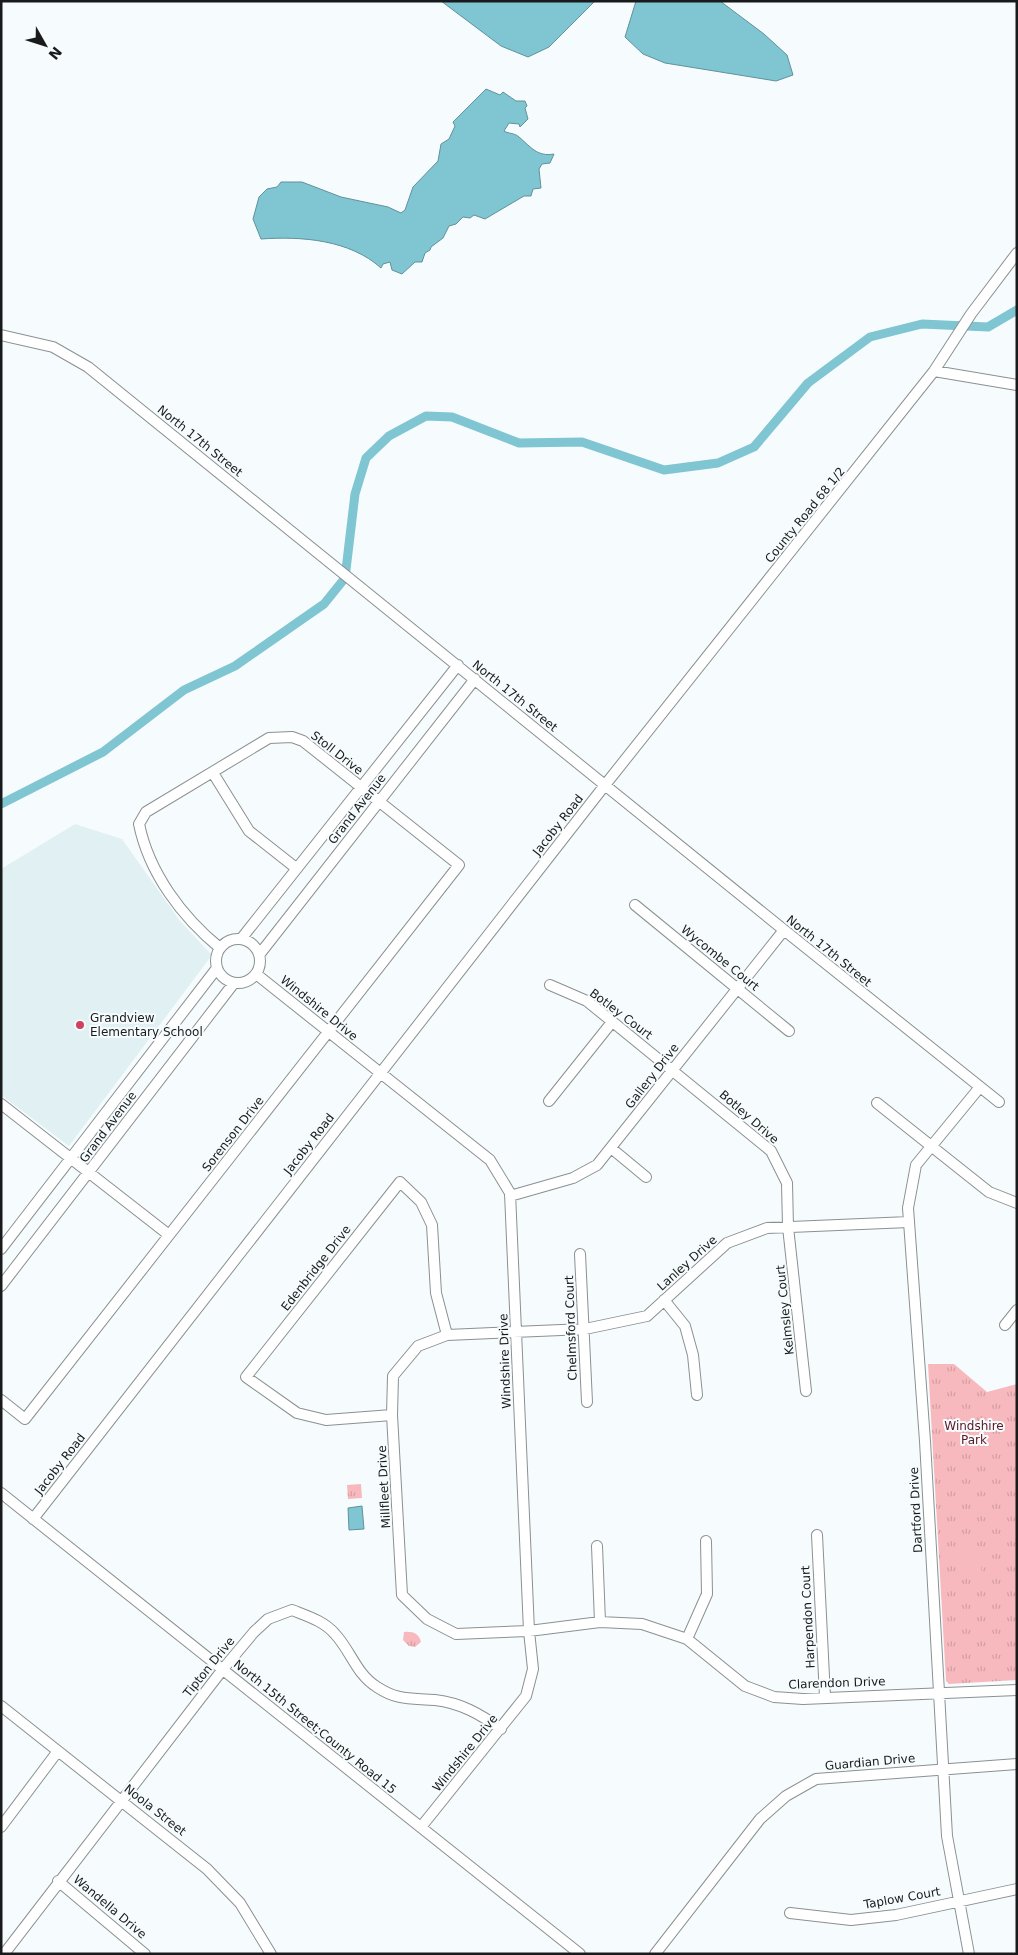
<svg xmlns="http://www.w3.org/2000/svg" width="1018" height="1955" font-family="'DejaVu Sans',sans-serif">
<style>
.built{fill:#e1f0f3}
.park{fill:url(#park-tufts)}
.pitch{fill:#f7b9bd}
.water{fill:#7fc5d2;stroke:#60929b}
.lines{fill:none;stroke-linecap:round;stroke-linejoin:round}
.canal{stroke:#7fc5d2;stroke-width:9}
.minor-casing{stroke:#8b9091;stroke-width:12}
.minor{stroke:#fff;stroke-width:10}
.poi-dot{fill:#d1415c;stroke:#f6fcfd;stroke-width:2}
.labels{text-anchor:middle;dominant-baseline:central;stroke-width:4;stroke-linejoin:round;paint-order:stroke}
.street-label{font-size:12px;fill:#181a1b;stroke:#f6fcfd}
.poi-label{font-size:12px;fill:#181a1b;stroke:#f6fcfd;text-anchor:start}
.park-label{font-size:12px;fill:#5d1624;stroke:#f6fcfd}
</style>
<defs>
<pattern id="park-tufts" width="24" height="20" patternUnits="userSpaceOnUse" patternTransform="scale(1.25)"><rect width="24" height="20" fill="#f7b9bd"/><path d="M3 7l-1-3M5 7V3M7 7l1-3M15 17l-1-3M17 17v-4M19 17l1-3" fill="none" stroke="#d39ea2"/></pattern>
</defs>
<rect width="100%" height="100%" fill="#f6fcfd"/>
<path class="built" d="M75 824 122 839 180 921 212 955 69 1146 1 1095V869Z"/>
<path class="park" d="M928 1364H954L987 1392 1017 1384V1680L949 1684 946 1681Z
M361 1484 362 1498 348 1499 347 1485Z
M404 1632C412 1631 419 1633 421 1642L415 1647 409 1646 403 1640Z"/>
<path class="pitch" d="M980 1546 982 1578 962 1579 961 1547Z"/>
<path class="water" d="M441 1H595L549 47 528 57 501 46Z
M636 1H720L764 34 787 55 793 75 776 81 665 63 643 54 625 37Z
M486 89 500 95 503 92 516 101H525L527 106 525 108 528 119 520 127 519 124 509 123 504 131C509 134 515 133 519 137 531 147 537 157 554 154L550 163 542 164 539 169 541 188 533 189 531 196H524L485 219 474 215 470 218 463 217 456 224 449 226 443 238 431 247 430 250 425 253 422 262H415L402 274 392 270 390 262 383 264 381 268C350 240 302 236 261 239L253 219 259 197 267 189 277 187 281 182H302L341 197 388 207 401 213 405 210 413 187 438 161 441 144 449 139 455 126 453 122Z
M362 1506 364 1529 349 1530 348 1508Z"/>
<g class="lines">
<path class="canal" d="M1 804 103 752 184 690 235 666 324 604 345 578 355 494 366 458 389 436 426 416 452 417 519 443 582 442 664 470 718 463 754 447 808 383 870 337 922 324 988 327 1017 310"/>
<g class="minor-casing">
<path id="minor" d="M1 335 53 347 88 367 784 930 999 1102
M934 371 1017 385
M213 773 249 831 296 868
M635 905 789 1031
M216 961a22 22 0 1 1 44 0a22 22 0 1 1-44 0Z
M241 939 458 665
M259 955 475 679
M256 974 490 1160 510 1193 529 1631 533 1669 526 1696 421 1827
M550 985 587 1001 771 1151 787 1183 788 1227 806 1391
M549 1101 612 1022
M877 1103 989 1192 1017 1203
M1 1104 169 1235
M611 1148 646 1177
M510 1196 573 1178 597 1165 784 930
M909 1222 767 1228 727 1243 647 1316 585 1329 447 1335 418 1346 393 1376 392 1415 402 1595 427 1619 456 1634 529 1631 600 1622 642 1624 687 1639 745 1686 774 1697 803 1699 1017 1690
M1 1249 217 968
M580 1254 587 1402
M1 1286 234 983
M664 1300 685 1326 693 1355 697 1395
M1005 1325 1017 1310
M1 1400 25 1419 459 865 303 741 292 737 269 738 146 812 139 824C149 873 182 917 220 948
M392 1415 326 1420 297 1413 246 1377 400 1182 421 1202 432 1225 436 1293 447 1335
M1 1493 580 1954
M33 1519 605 785 934 371 971 314 1017 253
M817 1535 825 1697
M597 1546 600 1622
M687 1639 707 1594 706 1541
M1 1706 207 1869 240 1903 271 1954
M1 1827 58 1751
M58 1881 145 1954
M790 1913 851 1920 896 1915 1017 1889
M4 1954 223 1669 254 1632 268 1619 292 1610C307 1616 324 1621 335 1634 351 1651 356 1674 377 1687 398 1701 412 1698 435 1700 461 1703 480 1714 501 1729
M655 1954 760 1819 786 1796 816 1779 1017 1764
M969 1954 947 1836 925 1441 908 1208 916 1165 980 1087"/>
</g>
<use href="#minor" class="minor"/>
</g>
<circle class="poi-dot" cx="80" cy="1025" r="5"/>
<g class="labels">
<g class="street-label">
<text transform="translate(200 441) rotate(39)">North 17th Street</text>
<text transform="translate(805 515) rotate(-51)">County Road 68 1/2</text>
<text transform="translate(515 696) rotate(39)">North 17th Street</text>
<text transform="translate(337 753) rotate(38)">Stoll Drive</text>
<text transform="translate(357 809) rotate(-52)">Grand Avenue</text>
<text transform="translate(558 825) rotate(-52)">Jacoby Road</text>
<text transform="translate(829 951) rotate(39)">North 17th Street</text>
<text transform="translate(720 958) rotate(39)">Wycombe Court</text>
<text transform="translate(319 1008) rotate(39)">Windshire Drive</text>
<text transform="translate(621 1014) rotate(37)">Botley Court</text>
<text transform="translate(652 1076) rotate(-52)">Gallery Drive</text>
<text transform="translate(749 1117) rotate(41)">Botley Drive</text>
<text transform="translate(108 1127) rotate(-53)">Grand Avenue</text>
<text transform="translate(233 1134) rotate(-52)">Sorenson Drive</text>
<text transform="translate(309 1144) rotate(-52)">Jacoby Road</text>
<text transform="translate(687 1263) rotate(-42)">Lanley Drive</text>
<text transform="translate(316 1268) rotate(-52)">Edenbridge Drive</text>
<text transform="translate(785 1310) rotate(-96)">Kelmsley Court</text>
<text transform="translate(571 1328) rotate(-92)">Chelmsford Court</text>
<text transform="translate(505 1361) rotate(-92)">Windshire Drive</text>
<text transform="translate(60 1464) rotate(-52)">Jacoby Road</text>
<text transform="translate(384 1487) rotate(-93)">Millfleet Drive</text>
<text transform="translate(916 1510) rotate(-93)">Dartford Drive</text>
<text transform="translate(808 1617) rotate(-93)">Harpendon Court</text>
<text transform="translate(209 1667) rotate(-51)">Tipton Drive</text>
<text transform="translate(837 1683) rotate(-2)">Clarendon Drive</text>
<text transform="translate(315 1727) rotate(39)">North 15th Street;County Road 15</text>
<text transform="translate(465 1753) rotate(-51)">Windshire Drive</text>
<text transform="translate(870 1762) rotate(-5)">Guardian Drive</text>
<text transform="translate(155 1810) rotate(38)">Noola Street</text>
<text transform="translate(902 1898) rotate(-10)">Taplow Court</text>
<text transform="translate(110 1907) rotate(40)">Wandella Drive</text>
</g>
<g class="poi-label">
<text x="90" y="1018">Grandview<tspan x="90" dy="14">Elementary School</tspan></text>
</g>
<g class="park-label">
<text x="974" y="1426">Windshire<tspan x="974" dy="14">Park</tspan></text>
</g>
</g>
<rect width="1018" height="1955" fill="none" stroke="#181a1b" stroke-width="5"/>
<g transform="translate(45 45) rotate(129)" stroke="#f6fcfd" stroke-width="4" paint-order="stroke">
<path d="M0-4L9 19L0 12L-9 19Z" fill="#181a1b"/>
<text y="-8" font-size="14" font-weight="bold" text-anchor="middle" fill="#181a1b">N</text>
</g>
</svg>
